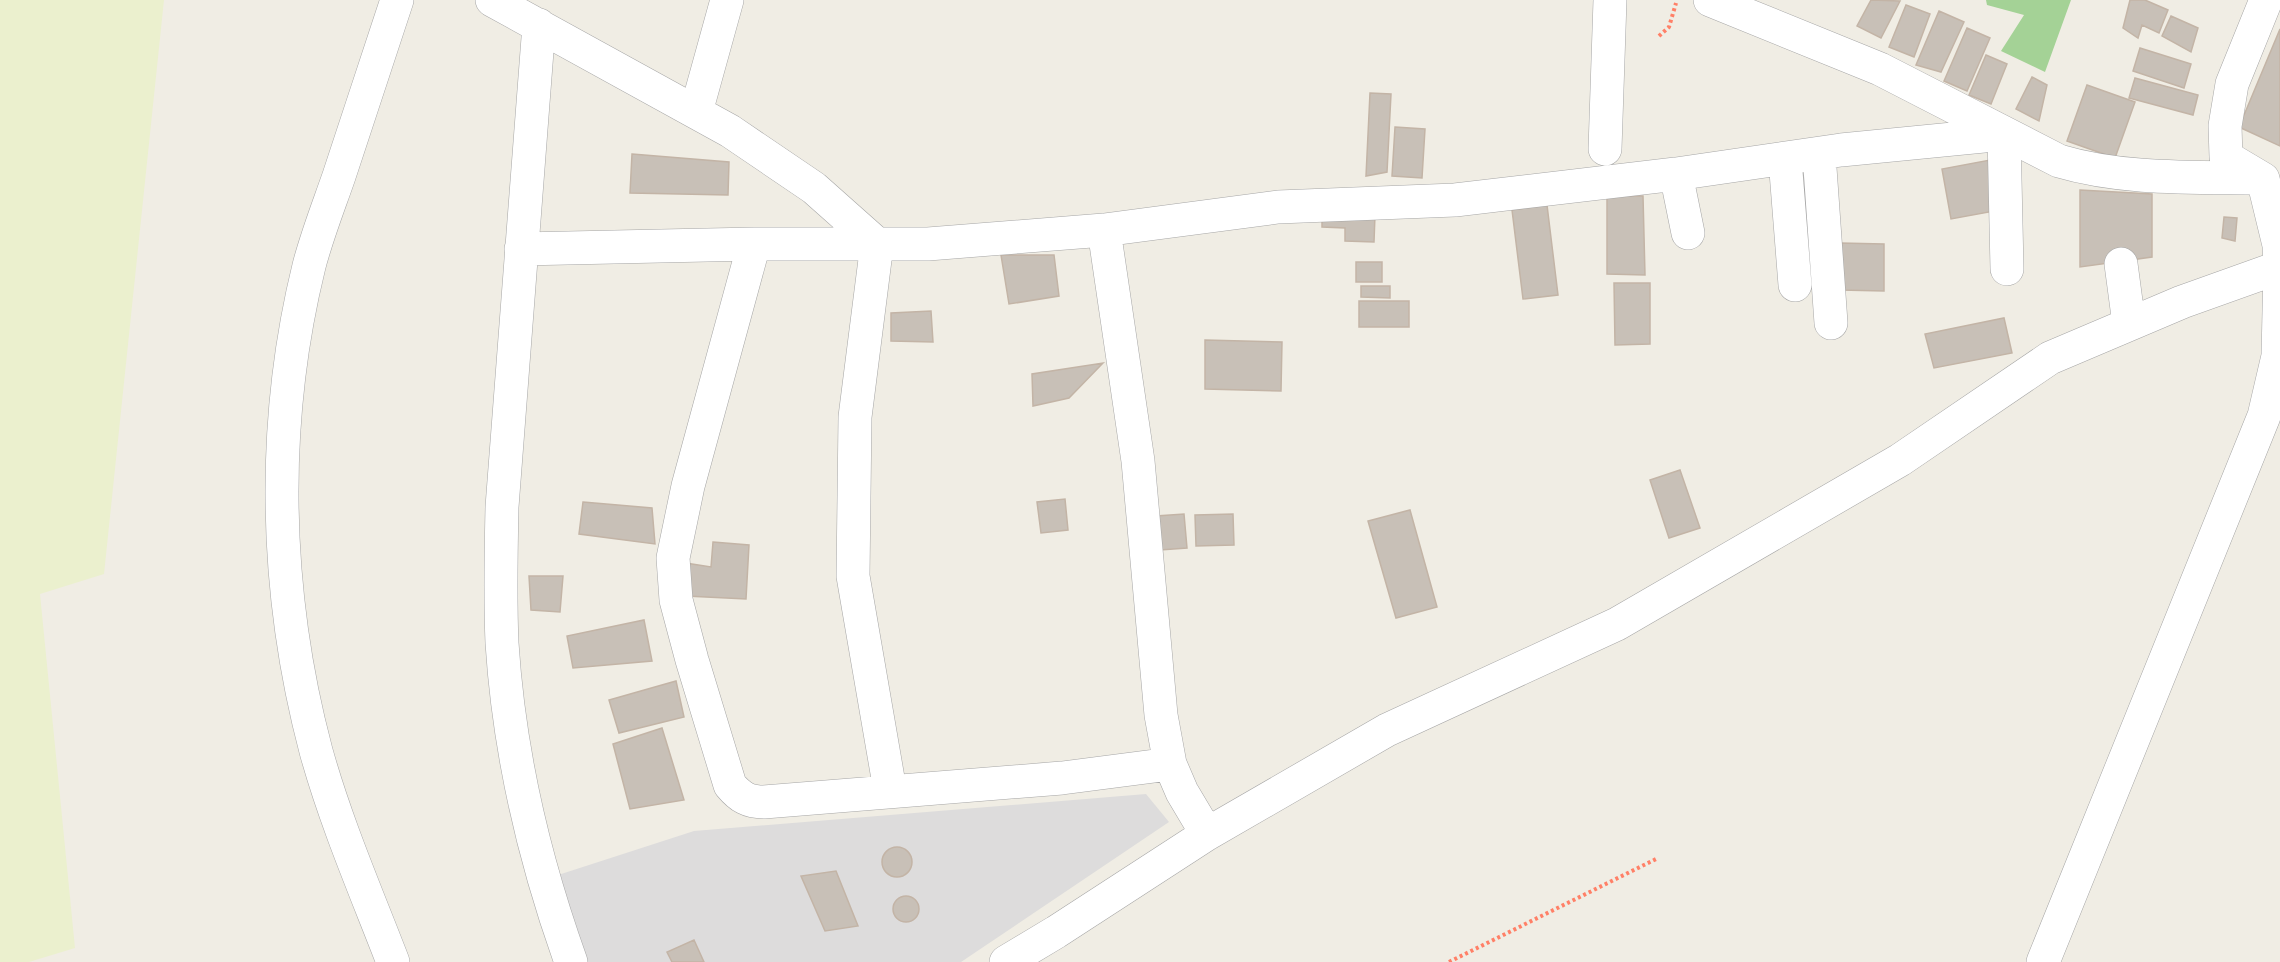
<svg xmlns="http://www.w3.org/2000/svg" width="2280" height="962" font-family="'IBM Plex Sans',sans-serif">
<style>
.residential{fill:#dddcdc}
.farmland{fill:#ebf0ce}
.forest{fill:#a4d296}
.building{fill:#c8c0b7;stroke:#c3b4a6;stroke-width:1.5}
.lines{fill:none;stroke-linecap:round;stroke-linejoin:round}
.street-casing{stroke:#a6a6a6;stroke-width:34}
.path{stroke:#ff8067;stroke-width:4;stroke-dasharray:3 3;stroke-linecap:butt}
.street{stroke:#fff;stroke-width:33}
</style>
<rect width="100%" height="100%" fill="#f0ede4"/>
<path class="residential" d="M1146 794 1169 822 961 962H587L555 876 694 831Z"/>
<path class="farmland" d="M0 0H164L104 574 40 594 75 948 29 962H0Z"/>
<path class="forest" d="M1986 0H2071L2045 72 2001 51 2024 15 1987 5Z"/>
<path class="building" d="M1871 0 1900 1 1881 38 1857 26Z
M2130 0H2145L2168 10 2159 33 2142 25 2138 38 2123 28Z
M1906 5 1930 14 1914 57 1889 47Z
M1939 11 1964 22 1941 72 1916 65Z
M2171 16 2198 28 2191 52 2162 36Z
M1967 28 1990 38 1967 91 1944 81Z
M2280 29V146L2239 127Z
M2140 48 2191 64 2184 88 2133 71Z
M1986 55 2007 64 1991 104 1969 95Z
M2032 77 2047 85 2039 121 2016 109Z
M2135 78 2198 95 2193 115 2129 98Z
M2087 85 2135 102 2115 158 2067 141Z
M1370 93 1391 94 1387 172 1366 176Z
M1395 127 1425 129 1422 178 1392 176Z
M632 154 729 162 728 195 630 193Z
M1990 160 2000 210 1951 219 1942 169Z
M2080 190 2152 194V257L2080 267Z
M1607 196H1643L1645 275 1607 274Z
M1547 205 1558 295 1523 299 1512 210Z
M1322 213 1375 215 1374 242 1345 241V228L1322 227Z
M2224 217 2237 218 2235 241 2222 238Z
M1840 243 1884 244V291L1840 290Z
M1001 255H1054L1059 296 1009 304Z
M1356 262H1382V282H1356Z
M1614 283H1650V344L1615 345Z
M1361 286H1390V298L1361 297Z
M1359 301H1409V327H1359Z
M931 311 933 342 891 341V313Z
M2004 318 2012 353 1934 368 1925 334Z
M1205 340 1282 342 1281 391 1205 389Z
M1103 363 1069 398 1033 406 1032 374Z
M1680 470 1700 528 1669 538 1650 480Z
M1065 499 1068 530 1041 533 1037 502Z
M583 502 652 508 655 544 579 534Z
M1410 510 1437 607 1396 618 1368 521Z
M1184 514 1187 548 1160 550 1156 516Z
M1233 514 1234 545 1196 546 1195 515Z
M713 542 749 545 746 599 686 596 685 563 711 567Z
M529 576H563L560 612 531 610Z
M644 620 652 661 573 668 567 636Z
M676 681 684 717 619 733 609 700Z
M662 728 684 800 630 809 613 744Z
M882 862a15 15 0 1 1 30 0a15 15 0 1 1-30 0Z
M836 871 858 926 825 931 801 876Z
M893 909a13 13 0 1 1 26 0a13 13 0 1 1-26 0Z
M694 940 704 962H672L667 952Z"/>
<g class="lines">
<g class="street-casing">
<path id="street" d="M492 0 730 131 814 188 877 244 855 417 853 576 890 790
M1710 0 1880 69 2059 161C2123 180 2193 177 2258 178
M539 25 502 507C501 552 500 598 502 643 509 752 534 859 571 962
M696 112 727 0
M2004 134 2007 269
M1605 149 1610 0
M1819 154 1831 323
M1785 159 1795 285
M1676 174 1688 233
M1104 230 1138 461 1161 715 1170 764 1182 792 1207 834
M754 244 688 486 673 558 676 600 692 660 730 785C740 797 748 802 764 802L1062 778 1170 764
M521 249 754 244H928L1104 230 1278 207 1455 200 1676 174 1841 150 2004 134
M2121 264 2129 324
M393 962C366 892 336 823 316 751 274 593 270 424 309 266 317 235 329 205 339 176 358 117 378 59 397 0
M1006 962 1056 932 1207 834 1387 730 1617 624 1900 460 2050 358 2182 302 2280 267
M2043 962 2264 416 2278 356 2280 267 2279 245 2263 179 2226 157 2225 126 2232 84 2266 0"/>
</g>
<path class="path" d="M1659 36 1669 27 1676 3
M1449 962 1656 859"/>
<use href="#street" class="street"/>
</g>
</svg>
